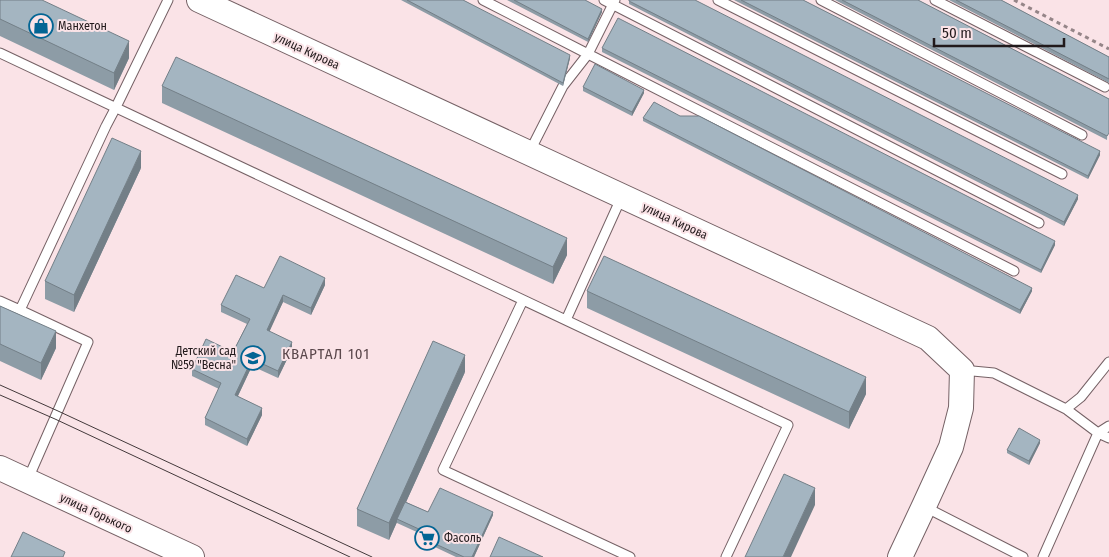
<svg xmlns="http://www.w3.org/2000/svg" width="1109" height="557" font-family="'Fira Sans Condensed',sans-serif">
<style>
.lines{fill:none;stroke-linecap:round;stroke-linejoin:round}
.lane-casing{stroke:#756165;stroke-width:11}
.secondary-casing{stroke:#756165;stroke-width:26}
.path{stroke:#958588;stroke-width:3;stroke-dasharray:4 4;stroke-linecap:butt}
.lane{stroke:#fff;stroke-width:9}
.secondary{stroke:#fff;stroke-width:24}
.tram{stroke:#43393b;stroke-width:1}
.wall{fill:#8d9ca6}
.shaded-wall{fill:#737f87}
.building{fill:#a4b5c1;stroke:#737f87}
.labels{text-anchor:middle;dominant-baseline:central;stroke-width:4;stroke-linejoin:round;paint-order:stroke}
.poi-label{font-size:12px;fill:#21191b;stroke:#fae3e7;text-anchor:start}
.street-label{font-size:12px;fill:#21191b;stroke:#fae3e7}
.quarter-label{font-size:15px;letter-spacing:1px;fill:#5b484c;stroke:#fae3e7}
</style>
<rect width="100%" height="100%" fill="#fae3e7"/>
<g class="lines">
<g class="lane-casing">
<path id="lane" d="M483 0 588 54 1014 271
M604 0 1039 223
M718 0 1062 174
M821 0 1082 135
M935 0 1105 87
M0 53 788 425 726 557
M529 153 563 86 588 54 615 0
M523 300 443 470 630 557
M0 301 20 310 106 126 116 107 168 0
M20 310 88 342 28 479
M566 320 622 196
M962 370 994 373 1066 409 1098 433 1109 438
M1066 409 1081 397 1109 362
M925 507 1023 557
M1043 557 1098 433 1109 426"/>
</g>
<g class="secondary-casing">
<path id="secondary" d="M199 0 928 338 962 370 961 408 951 447 924 506 900 557
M0 468 192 557"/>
</g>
<path class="path" d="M1014 0 1109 49"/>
<use href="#lane" class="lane"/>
<use href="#secondary" class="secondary"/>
<path class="tram" d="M0 385 58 411 372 557
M0 395 55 419 350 557"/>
</g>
<path class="wall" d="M0 0 129 58 114 90 0 36Z
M401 0H463L570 58 563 86Z
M507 0H585L602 12 588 42Z
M734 0H803L1100 155 1088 179Z
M835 0H918L1109 99 1107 140Z
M949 0H1001L1109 57V83Z
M629 1 1078 199 1064 226 629 4Z
M602 48 1055 245 1041 273 602 52Z
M162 86 567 255 553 284 162 103Z
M583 87 644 93 632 116 583 91Z
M680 116 1032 291 1020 314 643 121V118Z
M141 168 74 312 45 299V281Z
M325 285 311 315 283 302 269 331 292 349 278 378 252 366 238 396 262 415 247 446 205 425V418L219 389 192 376V369L233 352 247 324 221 312V305L264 288Z
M587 291 866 394 849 429 587 308Z
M0 306 56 348 41 380 0 361Z
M465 372 406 502 428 512 493 515 474 557H456L418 539V536L419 533 397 523V522L389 540 357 526V509Z
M1040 443 1029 465 1007 453V450Z"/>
<path class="shaded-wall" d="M602 9V12L588 42V39Z
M129 41V58L114 90V73Z
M570 55V58L563 86V83Z
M644 90V93L632 116V112Z
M141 151V168L74 312V295Z
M1100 151V155L1088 179V176Z
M1078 195V199L1064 226V222Z
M567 238V255L553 284V267Z
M1055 241V245L1041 273V270Z
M325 278V285L311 315V308Z
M1032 288V291L1020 314V310Z
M283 295V302L267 337V330Z
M56 331V348L41 380V363Z
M292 342V349L278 378V371Z
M465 355V372L398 520 397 519V522L389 540V523Z
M252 359V366L235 402V395Z
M866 377V394L849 429V412Z
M262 408V415L247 446V439Z
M1040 440V443L1029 465V461Z
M815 488V505L791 557H783Z
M493 512V515L474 557H472Z"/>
<path class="building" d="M0 0H42L129 41 114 73 0 19Z
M407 0H463L570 55 563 83Z
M514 0H585L602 9 588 39Z
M629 0H695L1078 195 1064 222 629 1Z
M741 0H803L1100 151 1088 176Z
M842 0H918L1109 99V133L1107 136Z
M956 0H1001L1109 57V79Z
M618 18 1055 241 1041 270 602 48Z
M176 57 567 238 553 267 162 86Z
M595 64 644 90 632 112 583 87Z
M654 102 680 116H699L1032 288 1020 310 643 118Z
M112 138 141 151 74 295 45 281Z
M280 256 325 278 311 308 283 295 267 330 292 342 278 371 252 359 235 395 262 408 247 439 205 418 221 383 192 369 206 339 233 352 250 319 221 305 236 275 264 288Z
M604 256 866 377 849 412 587 291Z
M0 306 56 331 41 363 0 344Z
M433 341 465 355 389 523 357 509Z
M1019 428 1040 440 1029 461 1007 450Z
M784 474 815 488 783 557H745Z
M440 488 493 512 472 557H464L418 536 421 530 397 519 405 502 428 512Z
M23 532 65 552 63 557H11Z
M499 537 543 557H490Z"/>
<defs>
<g id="shop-ring" transform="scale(1.25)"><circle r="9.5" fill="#fae3e7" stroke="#036594" stroke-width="1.5"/><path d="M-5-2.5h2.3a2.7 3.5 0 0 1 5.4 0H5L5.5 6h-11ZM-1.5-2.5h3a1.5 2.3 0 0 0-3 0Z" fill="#036594"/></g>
<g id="school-ring" transform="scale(1.25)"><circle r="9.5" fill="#fae3e7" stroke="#036594" stroke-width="1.5"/><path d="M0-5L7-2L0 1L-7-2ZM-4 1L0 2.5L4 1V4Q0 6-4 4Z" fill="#036594"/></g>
<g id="supermarket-ring" transform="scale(1.25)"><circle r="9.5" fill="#fae3e7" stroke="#036594" stroke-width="1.5"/><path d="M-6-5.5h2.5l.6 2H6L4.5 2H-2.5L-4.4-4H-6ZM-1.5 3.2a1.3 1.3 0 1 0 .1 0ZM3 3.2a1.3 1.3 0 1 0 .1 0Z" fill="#036594"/></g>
</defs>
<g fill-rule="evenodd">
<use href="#shop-ring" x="41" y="26"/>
<use href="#school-ring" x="253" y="358"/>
<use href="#supermarket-ring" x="427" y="538"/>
</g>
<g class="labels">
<g class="poi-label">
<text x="58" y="26">Манхетон</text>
<text x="236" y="351" text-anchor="end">Детский сад<tspan x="236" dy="14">№59 "Весна"</tspan></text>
<text x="444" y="538">Фасоль</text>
</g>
<g class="street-label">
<text transform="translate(307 51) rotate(25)">улица Кирова</text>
<text transform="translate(675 221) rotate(25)">улица Кирова</text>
<text transform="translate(96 513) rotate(25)">улица Горького</text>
</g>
<g class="quarter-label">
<text x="326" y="354">КВАРТАЛ 101</text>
</g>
</g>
<path d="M934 38v8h130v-8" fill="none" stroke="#21191b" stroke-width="2.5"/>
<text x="942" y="38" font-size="15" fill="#21191b" stroke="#fae3e7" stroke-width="4" paint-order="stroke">50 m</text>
</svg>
